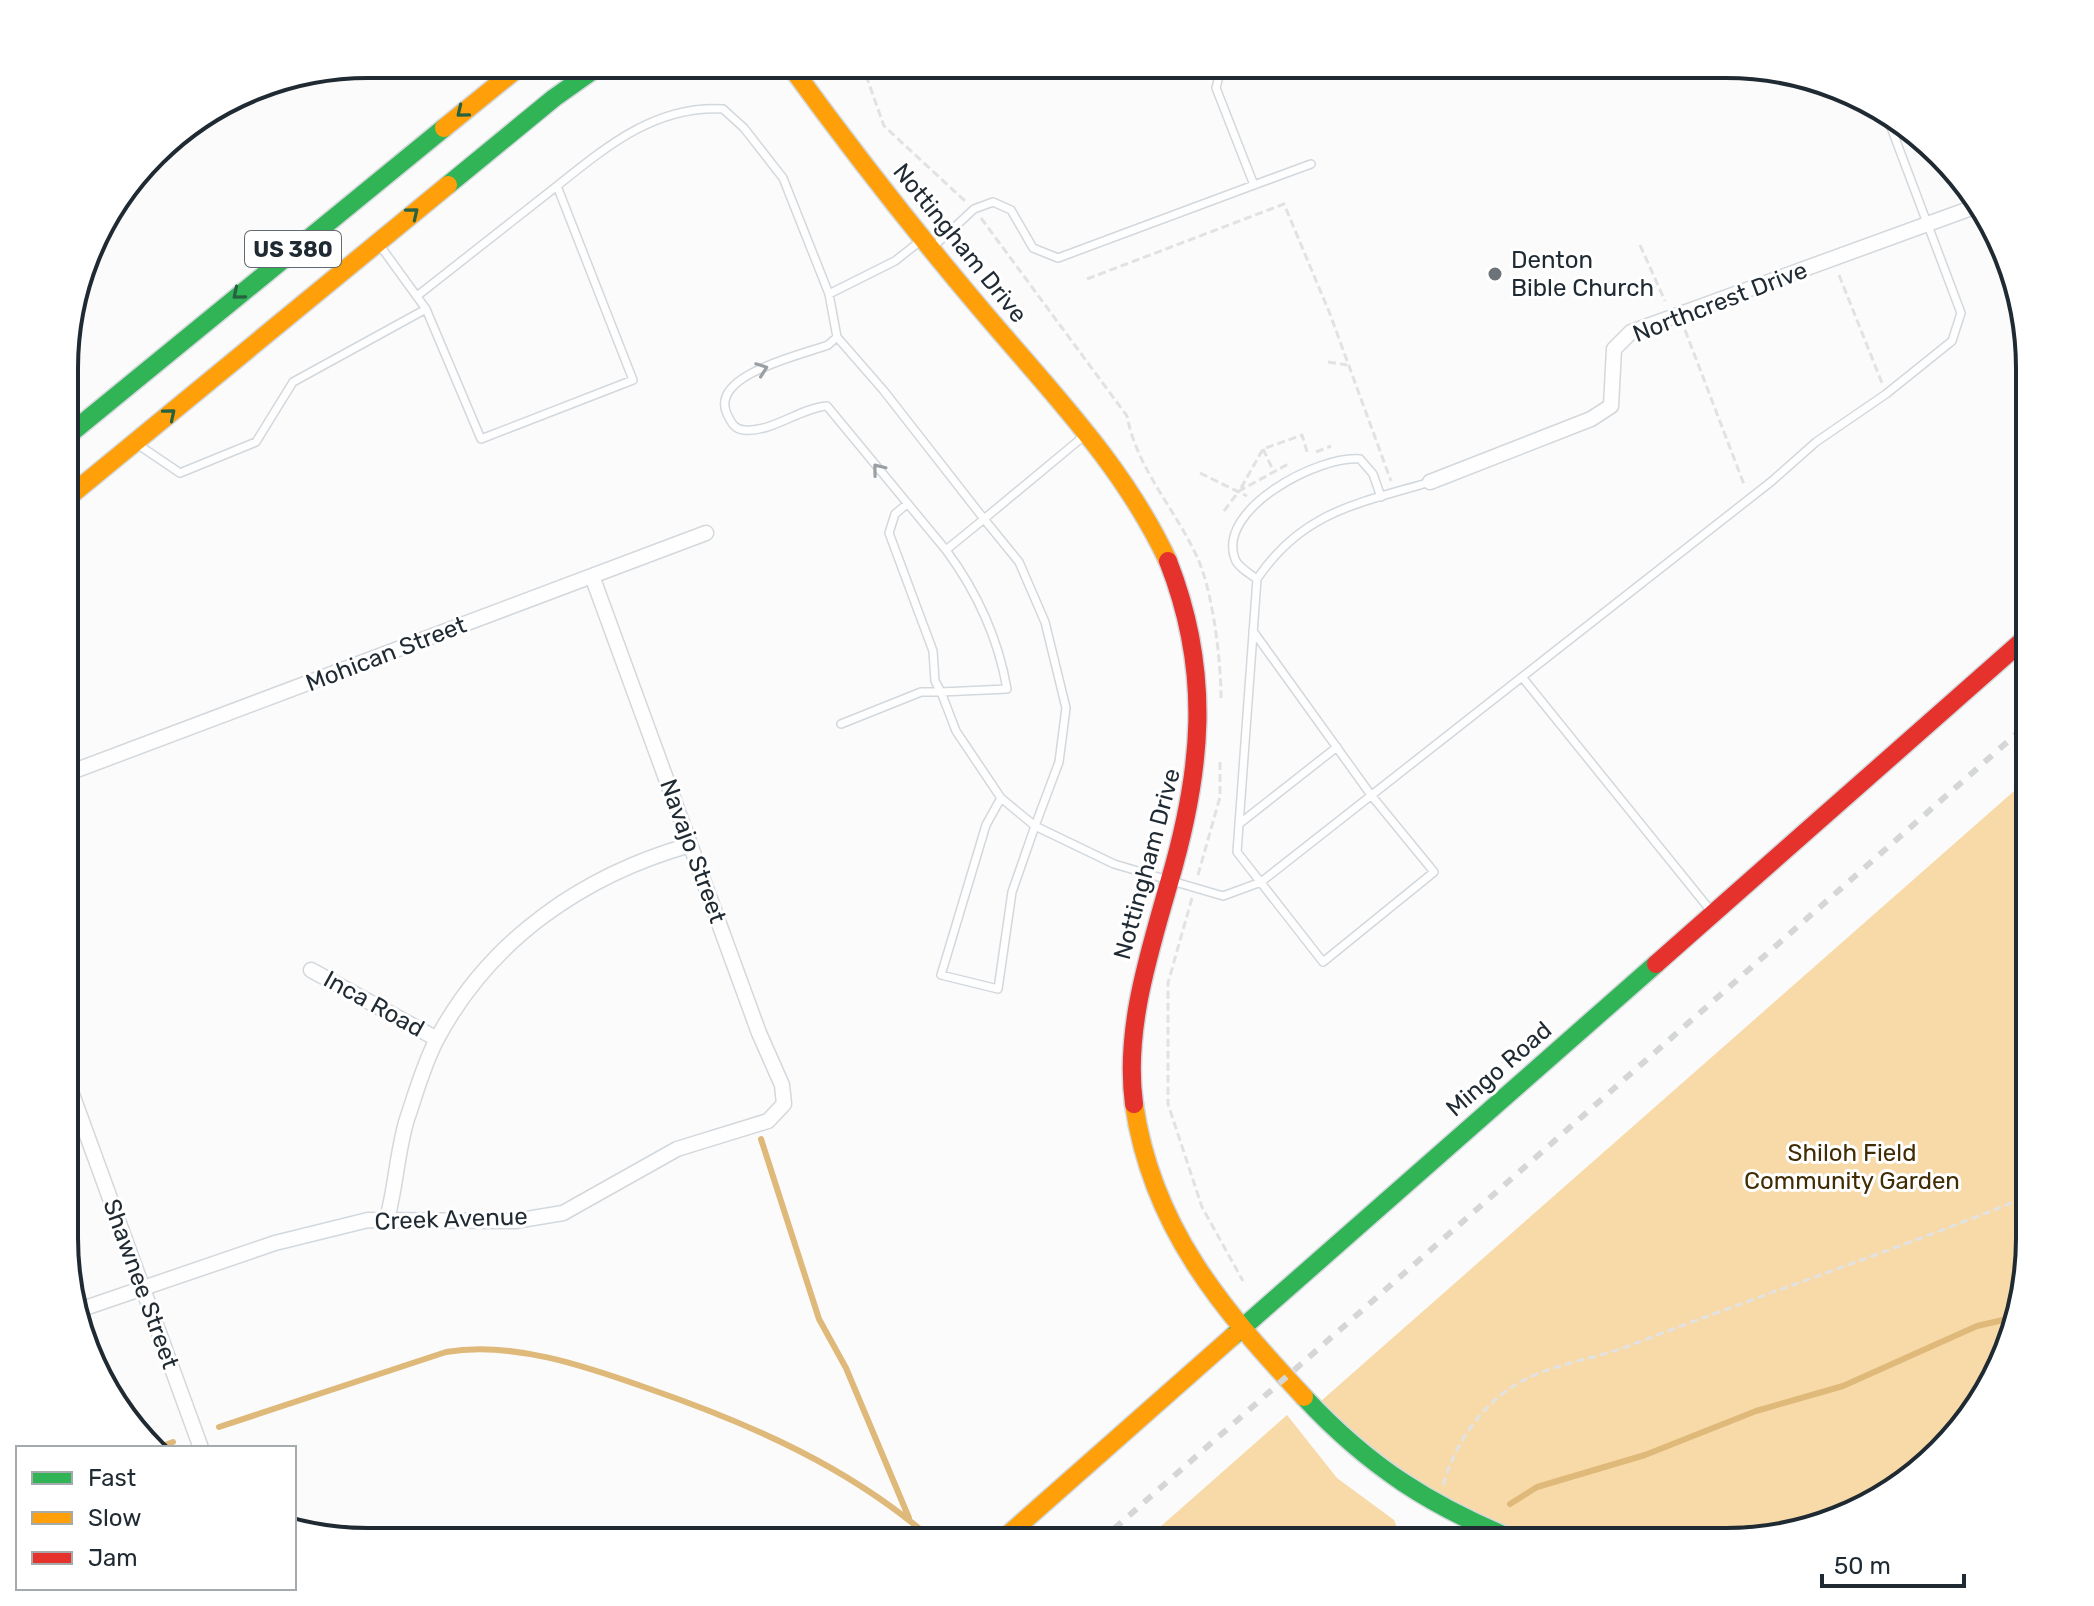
<svg xmlns="http://www.w3.org/2000/svg" width="2094" height="1606" font-family="Rubik,sans-serif">
<style>
.green{fill:#f8daa9}
.lines{fill:none;stroke-linecap:round;stroke-linejoin:round}
.stream{stroke:#dfb979;stroke-width:6}
.lane-casing{stroke:#d3d8dd;stroke-width:10}
.street-casing{stroke:#d3d8dd;stroke-width:17}
.fast-casing{stroke:#d3d8dd;stroke-width:21}
.slow-casing{stroke:#d3d8dd;stroke-width:21}
.jam-casing{stroke:#d3d8dd;stroke-width:21}
.path{stroke:#e2e2e2;stroke-width:3;stroke-dasharray:8 4;stroke-linecap:butt}
.lane{stroke:#fefefe;stroke-width:7}
.street{stroke:#fefefe;stroke-width:14}
.fast{stroke:#30b455;stroke-width:18}
.slow{stroke:#ff9f0a;stroke-width:18}
.jam{stroke:#e5322d;stroke-width:18}
.rail{stroke:#d5d6d6;stroke-width:6;stroke-dasharray:10 10;stroke-linecap:butt}
.oneway{stroke:#266141}
.oneway2{stroke:#9a9fa3}
.poi-dot{fill:#6c7379;stroke:#fff;stroke-width:3}
.labels{text-anchor:middle;dominant-baseline:central;stroke-width:6;stroke-linejoin:round;paint-order:stroke}
.shield{fill:#fff;stroke:#626a70;stroke-width:2}
.shield-label{font-size:22px;font-weight:bold;fill:#1f2a33}
.street-label{font-size:24px;fill:#1f2a33;stroke:#fff}
.poi-label{font-size:24px;fill:#1f2a33;stroke:#fff;text-anchor:start}
.park-label{font-size:24px;fill:#412c03;stroke:#fff}
.rim{fill:none;stroke:#1f2a33;stroke-width:4}
</style>
<rect width="100%" height="100%" fill="#fbfbfb"/>
<path class="green" d="M2030 777 2029 1258 2007 1354 1955 1438 1860 1511 1726 1542H1520L1465 1522 1313 1408Z
M1287 1415 1337 1478 1394 1520 1399 1533 1397 1542H1143Z"/>
<g class="lines">
<path class="stream" d="M761 1139 819 1319 846 1368 909 1518
M219 1427 446 1352C513 1341 585 1366 647 1388 751 1424 852 1468 935 1542
M157 1448 173 1442
M1510 1504 1537 1487 1645 1455 1756 1411 1843 1386 1977 1326 2016 1317"/>
<g class="lane-casing">
<path id="lane" d="M1254 185 1311 164
M381 247 426 309
M932 248 974 209 993 202 1011 210 1033 248 1058 258 1254 185 1216 88 1222 64
M829 294 837 337 828 345C801 355 709 375 727 414 731 422 734 429 744 430 771 433 800 408 827 406L946 550
M417 296 557 186
M837 337 884 391 984 519 946 550C977 592 998 637 1007 689L941 692 935 681 933 651 889 533 895 514 907 504
M1084 436 984 519 1019 562 1045 622 1066 708 1059 762 1035 826 1114 864 1223 896 1261 882 1522 677 1711 911
M140 446 180 473 256 442 293 382 426 309 481 439 633 380 557 186C607 146 656 105 723 109L744 128 783 178 829 294 895 261 919 242
M1257 579C1250 574 1238 567 1235 559 1216 509 1319 455 1360 459L1373 474 1381 497
M1253 631 1371 795 1434 872 1323 962 1237 852 1257 579C1302 512 1356 504 1430 482
M1522 677 1772 481 1816 442 1886 394 1952 341 1961 313 1886 114
M841 724 921 692H941L956 731 1001 798 986 825 941 975 998 989 1012 892 1035 826 1001 798
M1239 824 1337 747"/>
</g>
<g class="street-casing">
<path id="street" d="M1430 482 1591 419 1611 406 1614 349 1631 332 1977 206
M66 774 706 533
M311 970 437 1039
M65 1075 201 1448
M387 1219C396 1186 397 1152 407 1119 416 1093 424 1063 437 1039 490 939 584 875 690 845
M79 1310 275 1243 368 1220 515 1221 563 1213 677 1149 768 1121 784 1104 782 1085 759 1033 592 576"/>
</g>
<g class="fast-casing">
<path id="fast" d="M448 185 554 98 602 64
M66 437 444 128
M1232 1337 1656 964
M1304 1397C1369 1467 1432 1507 1520 1542"/>
</g>
<g class="slow-casing">
<path id="slow" d="M789 64C850 148 913 229 980 308 1048 389 1123 464 1168 561
M444 128 523 64
M66 499 448 185
M1134 1104C1152 1228 1222 1309 1304 1397
M1000 1542 1232 1337"/>
</g>
<g class="jam-casing">
<path id="jam" d="M1656 964 2030 634
M1134 1104C1124 1030 1149 954 1169 883 1202 771 1212 673 1168 561"/>
</g>
<path class="path" d="M862 64 884 126 965 201
M981 218 1127 416C1137 469 1176 510 1198 559 1213 593 1221 661 1221 698
M1640 245 1665 301
M1839 275 1882 383
M1087 279 1284 204 1330 314 1391 481
M1685 330 1745 487
M1328 362 1347 365
M1263 449 1273 470
M1316 452 1331 446
M1200 473 1247 496
M1241 488 1263 449 1302 435 1308 455
M1224 511 1239 491 1290 463
M1198 875 1220 797V758
M1192 898 1168 983V1104L1202 1207 1243 1281
M1443 1485C1454 1448 1475 1414 1506 1391 1540 1366 1587 1361 1626 1347 1760 1295 1896 1250 2029 1196"/>
<use href="#lane" class="lane"/>
<use href="#street" class="street"/>
<use href="#fast" class="fast"/>
<use href="#slow" class="slow"/>
<use href="#jam" class="jam"/>
<path class="rail" d="M1099 1542 2030 722"/>
</g>
<defs><path id="oneway-chevron" d="M-2-3.5L2.5 0L-2 3.5" fill="none" stroke-width="1.6" stroke-linecap="round" stroke-linejoin="round" transform="scale(2)"/></defs>
<g class="oneway">
<use href="#oneway-chevron" transform="translate(462 112) rotate(141)"/>
<use href="#oneway-chevron" transform="translate(413 213) rotate(-39)"/>
<use href="#oneway-chevron" transform="translate(238 294) rotate(140)"/>
<use href="#oneway-chevron" transform="translate(170 414) rotate(-40)"/>
</g>
<g class="oneway2">
<use href="#oneway-chevron" transform="translate(762 369) rotate(-20)"/>
<use href="#oneway-chevron" transform="translate(878 469) rotate(-129)"/>
</g>
<circle class="poi-dot" cx="1495" cy="274" r="8"/>
<g class="labels">
<rect class="shield" x="245" y="231" width="96" height="36" rx="6"/>
<g class="shield-label">
<text x="293" y="249">US 380</text>
</g>
<g class="street-label">
<text transform="translate(960 243) rotate(51)">Nottingham Drive</text>
<text transform="translate(1720 302) rotate(-21)">Northcrest Drive</text>
<text transform="translate(386 654) rotate(-21)">Mohican Street</text>
<text transform="translate(693 851) rotate(70)">Navajo Street</text>
<text transform="translate(1147 864) rotate(-75)">Nottingham Drive</text>
<text transform="translate(374 1004) rotate(29)">Inca Road</text>
<text transform="translate(1499 1069) rotate(-41)">Mingo Road</text>
<text transform="translate(451 1219) rotate(-2)">Creek Avenue</text>
<text transform="translate(141 1284) rotate(70)">Shawnee Street</text>
</g>
<g class="poi-label">
<text x="1511" y="260">Denton<tspan x="1511" dy="28">Bible Church</tspan></text>
</g>
<g class="park-label">
<text x="1852" y="1153">Shiloh Field<tspan x="1852" dy="28">Community Garden</tspan></text>
</g>
</g>
<path d="M0 0H2094V1606H0ZM368 78H1726A290 290 0 0 1 2016 368V1238A290 290 0 0 1 1726 1528H368A290 290 0 0 1 78 1238V368A290 290 0 0 1 368 78Z" fill="#fff" fill-rule="evenodd"/>
<path class="rim" d="M368 78H1726A290 290 0 0 1 2016 368V1238A290 290 0 0 1 1726 1528H368A290 290 0 0 1 78 1238V368A290 290 0 0 1 368 78Z"/>
<rect x="16" y="1446" width="280" height="144" fill="#ffffff" stroke="#a5aaad" stroke-width="2"/>
<rect x="32" y="1472" width="40" height="12" fill="#30b455" stroke="#a5aaad" stroke-width="2"/>
<text x="88" y="1486" font-size="24" fill="#1f2a33">Fast</text>
<rect x="32" y="1512" width="40" height="12" fill="#ff9f0a" stroke="#a5aaad" stroke-width="2"/>
<text x="88" y="1526" font-size="24" fill="#1f2a33">Slow</text>
<rect x="32" y="1552" width="40" height="12" fill="#e5322d" stroke="#a5aaad" stroke-width="2"/>
<text x="88" y="1566" font-size="24" fill="#1f2a33">Jam</text>
<path d="M1822 1574v12h142v-12" fill="none" stroke="#1f2a33" stroke-width="4"/>
<text x="1834" y="1574" font-size="24" fill="#1f2a33" stroke="#ffffff" stroke-width="6" paint-order="stroke">50 m</text>
</svg>
